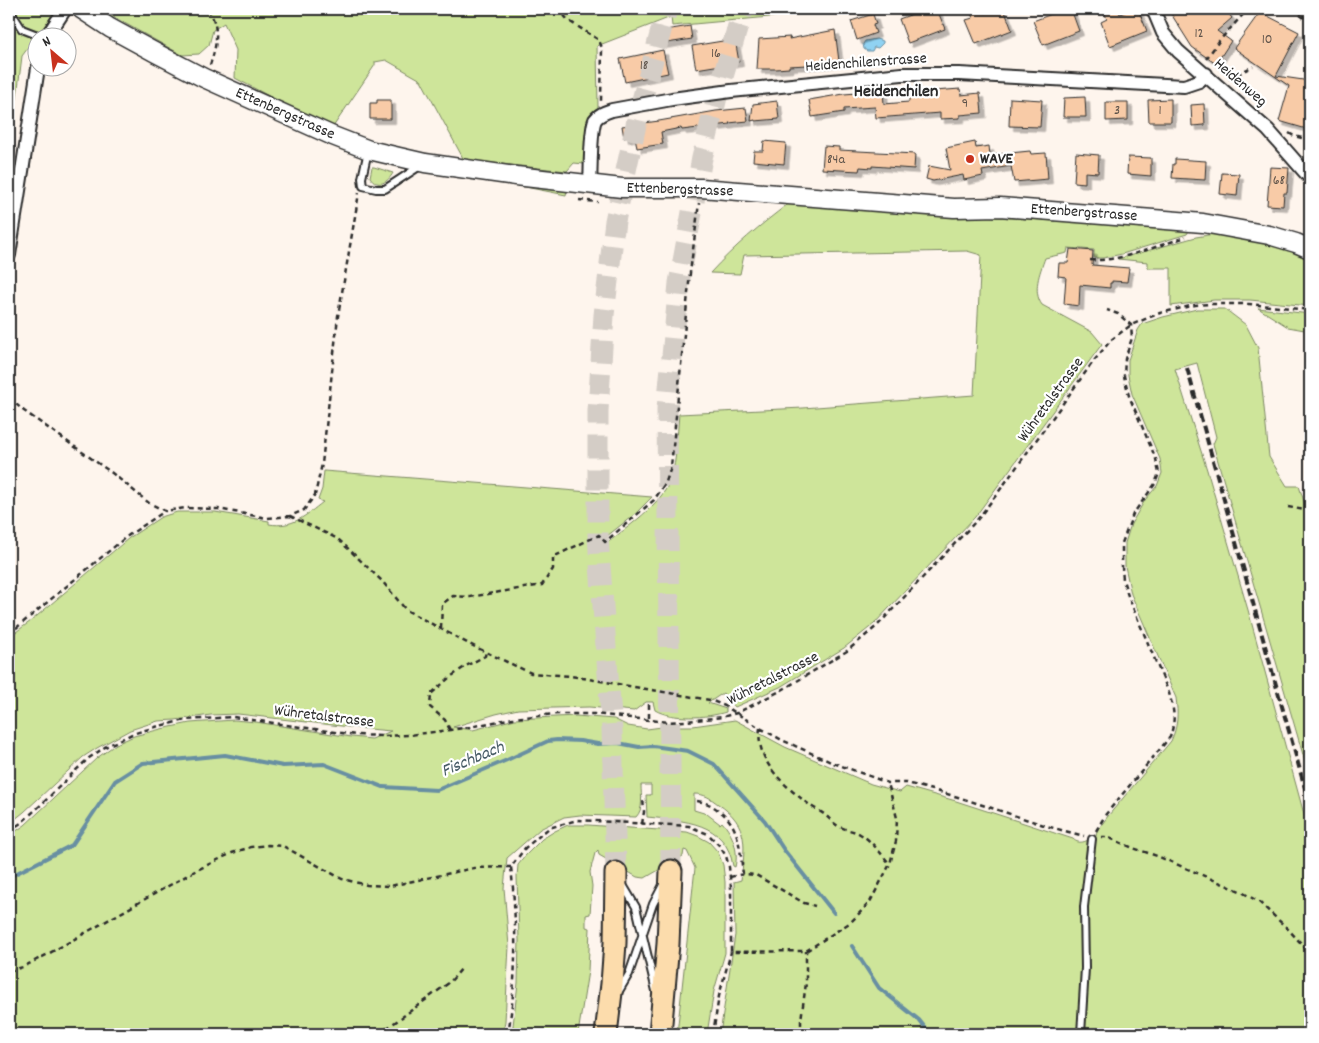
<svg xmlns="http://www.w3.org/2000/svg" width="1319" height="1043" font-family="Dekko,sans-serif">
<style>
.green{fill:#cee59a;stroke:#7c8862}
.water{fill:#90d2f2;stroke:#688fa2}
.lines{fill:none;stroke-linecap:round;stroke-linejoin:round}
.stream{stroke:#688fa2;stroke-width:4}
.building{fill:#f8cba7;stroke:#2b2b2b;filter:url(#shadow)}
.highway-tunnel{stroke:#d4cdc6;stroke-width:21;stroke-dasharray:21 11;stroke-linecap:butt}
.lane-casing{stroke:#2b2b2b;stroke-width:10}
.street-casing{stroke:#2b2b2b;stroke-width:16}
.secondary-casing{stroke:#2b2b2b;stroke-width:21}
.highway-casing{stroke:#2b2b2b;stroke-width:25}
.path{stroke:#2b2b2b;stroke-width:2.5;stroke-dasharray:5 4;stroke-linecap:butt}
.lane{stroke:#fff;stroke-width:6}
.street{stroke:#fff;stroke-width:12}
.secondary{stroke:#fff;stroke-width:18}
.highway{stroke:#fcdcac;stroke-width:21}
.rail{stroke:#2b2b2b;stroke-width:4;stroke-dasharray:8 4;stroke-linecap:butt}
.poi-dot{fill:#c8321e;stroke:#fff;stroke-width:2}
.labels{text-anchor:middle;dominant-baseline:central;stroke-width:4.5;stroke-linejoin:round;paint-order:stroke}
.number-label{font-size:14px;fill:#5e534a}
.street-label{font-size:16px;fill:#2b2b2b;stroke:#fff}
.poi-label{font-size:16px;font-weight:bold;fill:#2b2b2b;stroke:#fff;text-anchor:start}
.neighbourhood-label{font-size:18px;font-weight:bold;fill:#2b2b2b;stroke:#fff}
.water-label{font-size:18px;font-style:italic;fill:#495d67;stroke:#fff}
</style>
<defs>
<filter id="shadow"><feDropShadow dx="4.5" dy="4.5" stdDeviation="0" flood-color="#0004"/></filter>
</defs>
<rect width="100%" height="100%" fill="#fef5ed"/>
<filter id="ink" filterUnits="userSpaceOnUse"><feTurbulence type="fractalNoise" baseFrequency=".02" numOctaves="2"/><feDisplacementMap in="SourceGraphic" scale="10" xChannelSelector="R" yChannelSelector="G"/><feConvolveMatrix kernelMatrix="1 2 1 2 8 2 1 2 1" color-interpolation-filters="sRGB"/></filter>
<g filter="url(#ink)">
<path class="green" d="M9 9H55L53 14 22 56 9 161 19 162 18 173 9 172Z
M99 9H825L813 13 672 26 671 17 597 46 598 108 588 123 584 164 574 163 567 171 464 160 421 80 386 60 375 62V65L333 127 293 109 235 78 236 50 224 23 213 30 209 45 199 54 182 55Z
M372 167H374L393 173C388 182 378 189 370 177Z
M434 173 567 190 566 195 525 187Z
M788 204 1187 229 1189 231 1187 234 1122 254 1103 258H1094V250L1068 248 1067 253 1045 258C1040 272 1032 291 1042 305L1092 332 1102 344 975 517 874 624 844 648 780 687 735 707 723 693 708 703 726 709V712C707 718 672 720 655 710L653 702H646L634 711 589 707 518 709 496 714 453 727 473 730 515 719 576 716 614 719 628 726 647 729 669 726H693L735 720 785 747 871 784 900 792 906 787 956 801 1073 839C1080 846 1088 840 1096 836L1097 831 1108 816 1171 741C1178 726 1178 714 1176 698L1131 594 1125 566V543L1131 524 1145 500 1157 486 1162 473 1160 459 1132 394 1128 375V360L1138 330 1142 324 1163 317 1197 309H1225L1246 325 1258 348 1269 457 1287 486H1299L1309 517 1310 518V779L1213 444 1216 437 1197 363 1175 369 1207 470 1248 610 1310 836V1034H720L735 935 734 882 741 880C745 847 750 825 718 804 710 798 705 794 694 794V810L707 814 720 824 722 822C733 834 739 851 735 867L733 866C726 821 684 821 647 817L646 795H651V785H641C641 796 644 809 636 817L580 815 564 817 540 829 507 858 504 888 509 946 505 1021 503 1034H9V836L25 825 97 758 116 744 134 736 161 729 190 723 234 720 256 722 351 737 372 739 391 731 358 728 238 714 211 715 175 720 158 721 130 730 97 748 83 757 24 812 9 824V637L31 621 129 538 161 517 177 512H215L269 521V524C293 528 305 516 323 502L318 500 322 489 324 471 652 497 635 514 602 540 606 544C626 528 662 504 671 479 677 459 677 435 679 414L803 408 974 395 981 255 967 251 744 255 740 274 710 273C735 246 759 226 788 204Z
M1220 233C1251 238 1281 246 1310 257V306L1250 300H1214L1171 306V268H1148V262L1118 259 1196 237Z
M1258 308 1310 314V331L1288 327Z
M568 825H588L687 832 698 836 709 842 718 852 723 865 725 882V953L714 991 707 1034H677L695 868 687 851 684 850 683 856 645 878 637 877 599 855 598 850 595 853 590 872 592 886 590 914 586 915V927L590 928 588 971 578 1034H512L518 983 519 940 517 877 518 865 526 855 542 839 555 831Z"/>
<path class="water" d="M876 39 883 41V43L878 48 874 47 872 51H867L864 49 863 44 865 41Z"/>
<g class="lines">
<path class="stream" d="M9 877 72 845 115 781 143 763 225 755 283 766 324 764 383 787 437 790 507 760 548 741 557 740 580 741 598 744 618 743 639 747 653 746 688 751 714 764 765 821 784 850 834 913
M852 946 879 988 919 1020 930 1034"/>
</g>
<path class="building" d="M926 9H937L945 29 908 43 899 19Z
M969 9H983L985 13 995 9H1004L1012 30 976 44 966 20 973 18Z
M1065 9H1071L1079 31 1043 45 1033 21Z
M1103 9H1117L1120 14 1133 9H1138L1147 31 1110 46 1101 22 1107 19Z
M1168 9H1225L1232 18 1217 31 1231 41 1216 64 1192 47Z
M1260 12 1299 32 1276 76 1310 81V130L1279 121 1289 86 1234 48Z
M873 14 876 24 873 25 876 33 857 40 851 21Z
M690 26 692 39 661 44 659 31Z
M835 30 839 61 825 64 789 66V68L776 69H757L759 39 790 37 789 39Z
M735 39 739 62 696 69 692 46Z
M663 50 668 73 625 82 620 59Z
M960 89 961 95 980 93 982 113 960 115V118L940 119V113L876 118 875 107 844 109V112L812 117 809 100 844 94 883 91 884 104 909 102V93Z
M1085 97 1086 117H1063L1064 98Z
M1010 98 1042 100 1040 127 1009 126Z
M1171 99V122H1149L1148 100Z
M377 100H391V119H370V103H377Z
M777 101 779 119 755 121V120L751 121 753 104Z
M1106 102H1128V120L1106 121Z
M1204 104 1205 125 1192 126 1191 105Z
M746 108 748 121 729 123 730 124 682 130 681 128 661 132 663 144 637 148 635 136 624 138 622 126 659 121 716 111Z
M764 141 786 143 784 164 753 161 754 151H763Z
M975 142 976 148 989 146 990 155 1030 151 1031 154 1046 153 1048 179 1014 182 1011 166 982 171 983 176 964 180 963 175 933 181 926 179 929 166 950 170 946 148Z
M824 146 839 147V150L915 154 914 169 872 166V168L860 167 859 171 822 169Z
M1076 153 1099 155 1098 173 1085 172V183L1074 182Z
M1128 157 1151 158V176L1127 174Z
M1175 159 1206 161 1205 180 1172 178 1173 164H1175Z
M1270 167 1289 168 1287 193H1284L1283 206 1267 205Z
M1222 173 1239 174 1237 196 1220 194Z
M1070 249 1093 251 1092 265 1129 268 1127 282 1112 281V283H1110V288L1080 285 1079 306 1064 304 1066 277 1058 276 1059 263H1068Z"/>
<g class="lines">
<path class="highway-tunnel" d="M671 871 667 409 679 283 702 158 717 97 743 9
M616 873 612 730 598 537V411L604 315 615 221 639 111 667 9"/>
<g class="lane-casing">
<path id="lane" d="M9 9 22 29 45 38
M368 151 362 178 363 186 376 189H385L420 166
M623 885 636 907 656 991
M619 991 629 974 653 904 663 885
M1081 1034 1085 968 1084 907 1092 839"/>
</g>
<g class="street-casing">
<path id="street" d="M1153 9 1163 33 1178 51 1268 130 1310 178
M46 38 65 9
M590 185C591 172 590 131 595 120 599 114 606 112 612 110L672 99 731 91 902 74H959L1184 86 1199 81 1206 74
M9 255 38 68"/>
</g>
<g class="secondary-casing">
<path id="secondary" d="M81 9 110 28 156 53 204 78 333 136 369 150 425 163 516 176 622 188H701L954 208 1000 207 1166 220 1203 223 1269 235 1296 243 1310 249"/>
</g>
<g class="highway-casing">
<path id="highway" d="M606 1034 612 984 615 943 616 873
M660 1034 668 944 671 871"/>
</g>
<path class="path" d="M208 9C220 27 217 45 210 65
M558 9 569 21 599 40 602 48 601 101
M1293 9 1310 23
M1206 59 1219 41 1248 9
M1229 79 1253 66
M1289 133 1294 136 1310 140
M579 200 598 202
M1090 260C1120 262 1156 246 1186 237
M9 398 24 411 112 473 149 503 165 511 185 508 218 509 267 518 290 516 304 510 315 495 322 464 338 316 359 193
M1288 507 1310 511
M290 516 338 539 382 581 406 610 469 644 507 662 531 673 571 676 710 700 725 706 760 728 782 740 831 762 888 783H907L958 797 1050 827 1084 836
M441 628 442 604 453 596 470 597 542 585 553 569V557L599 535 605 542 654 500 666 482 671 467 690 273 699 203
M9 634 126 537 165 511
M649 704V721
M760 728C755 761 784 785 807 803 812 807 818 810 824 814 829 818 833 823 838 826 845 830 853 830 860 834 872 841 881 854 890 864
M450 730 445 720 430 707 431 694 449 678 466 666 485 656 486 651
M697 801C705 802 712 805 718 810 740 824 740 850 743 874
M642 824 644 812 643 797
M9 831 21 823 43 803 72 774 89 758 105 747 132 734 159 726 186 720 233 717 355 735 383 736 409 735 450 730 470 727 513 718 557 714H594L668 722 686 721 722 717 737 713 782 690 847 651 877 626 977 520 997 494 1093 362 1111 340 1131 325 1160 313 1195 305 1211 304H1249L1310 310
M1096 831 1106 814 1170 737C1176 719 1174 711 1169 693L1128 596 1123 580 1122 567V543L1133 514 1155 484 1159 473 1156 459 1129 396 1124 376 1125 359 1132 338 1131 325 1118 314 1107 310
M1101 837H1105L1112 839 1133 848 1157 856 1240 891 1259 902 1287 928 1310 953
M730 877 743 874 756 875 804 903 815 906
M9 971 23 967 48 954 193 872 232 853 251 847 268 845 283 846 342 879 367 885 390 886 474 868 511 867
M379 1034 450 982 463 967
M508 1034C517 979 517 922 511 867L525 848 549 828 577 820 689 826 708 834 719 845 726 856 729 867 731 887V952L806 951 851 922 870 902 890 864 896 841 897 818 888 783
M713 1034 719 996 731 952
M801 1034V1020L806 983V951"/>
<use href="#lane" class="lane"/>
<use href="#street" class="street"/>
<use href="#secondary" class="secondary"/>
<use href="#highway" class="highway"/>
<path class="rail" d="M1187 368 1310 806"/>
</g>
</g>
<circle class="poi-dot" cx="970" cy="159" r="5"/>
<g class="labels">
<g class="number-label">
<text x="1199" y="34">12</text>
<text x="1267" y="40">10</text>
<text x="716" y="54">16</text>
<text x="644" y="66">18</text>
<text x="965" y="104">9</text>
<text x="1117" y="111">3</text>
<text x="1160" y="111">1</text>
<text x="836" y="160">84a</text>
<text x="1279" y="181">68</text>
</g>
<g class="street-label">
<text transform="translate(866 63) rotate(-4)">Heidenchilenstrasse</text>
<text transform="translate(1240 83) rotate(41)">Heidenweg</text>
<text transform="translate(285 114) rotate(24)">Ettenbergstrasse</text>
<text transform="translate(680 190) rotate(2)">Ettenbergstrasse</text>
<text transform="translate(1084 213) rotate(4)">Ettenbergstrasse</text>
<text transform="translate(1051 400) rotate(-54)">Wühretalstrasse</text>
<text transform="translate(773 679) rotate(-27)">Wühretalstrasse</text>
<text transform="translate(324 717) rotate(7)">Wühretalstrasse</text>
</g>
<g class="poi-label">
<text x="980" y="159">WAVE</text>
</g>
<g class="neighbourhood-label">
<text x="896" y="92">Heidenchilen</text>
</g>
<g class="water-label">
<text transform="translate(473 760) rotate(-23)">Fischbach</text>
</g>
</g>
<rect width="1319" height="1043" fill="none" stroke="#fff" stroke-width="30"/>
<rect x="15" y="15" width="1289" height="1013" fill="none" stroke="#2b2b2b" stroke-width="2" filter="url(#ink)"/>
<g transform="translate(52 52) rotate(332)"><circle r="24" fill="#ffffff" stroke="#aaaaaa"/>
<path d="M0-4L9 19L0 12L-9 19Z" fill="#c8321e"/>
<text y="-8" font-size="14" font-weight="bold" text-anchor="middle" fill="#2b2b2b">N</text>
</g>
</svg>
